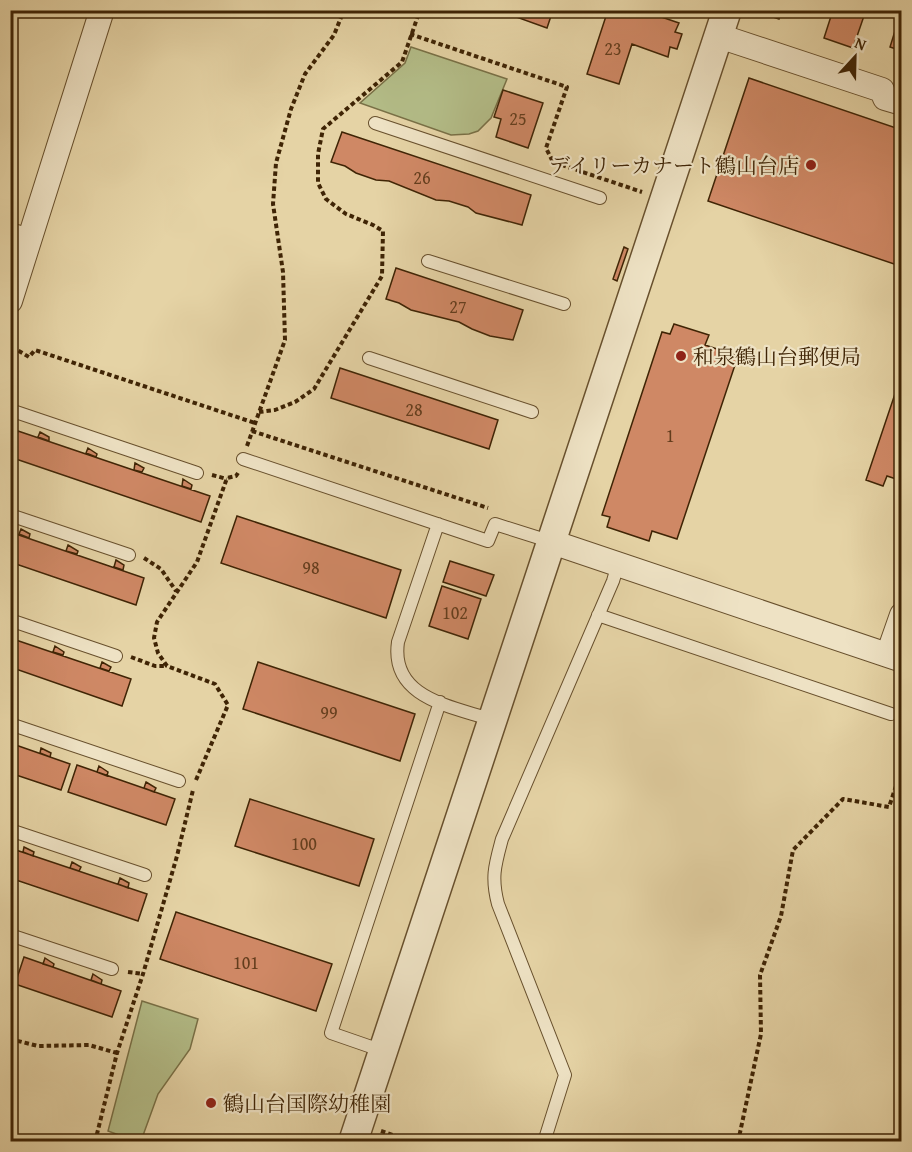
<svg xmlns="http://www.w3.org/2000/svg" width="912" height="1152" font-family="'Gentium Book Plus','Noto Serif JP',serif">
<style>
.green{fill:#b3bc87;stroke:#797046;stroke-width:1.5}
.building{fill:#cf8865;stroke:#3f2405;stroke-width:1.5}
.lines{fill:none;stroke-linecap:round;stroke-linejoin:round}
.service-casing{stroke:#68502d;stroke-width:14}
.minor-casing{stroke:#68502d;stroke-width:26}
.tertiary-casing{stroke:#68502d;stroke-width:31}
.path{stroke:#3f2405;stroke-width:4;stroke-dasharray:4.5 3;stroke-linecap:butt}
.service{stroke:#eee2c4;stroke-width:12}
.minor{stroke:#eee2c4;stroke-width:24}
.tertiary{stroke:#eee2c4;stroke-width:28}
.poi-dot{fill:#8f2418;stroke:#eee2c4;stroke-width:2}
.labels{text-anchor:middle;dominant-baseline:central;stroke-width:4.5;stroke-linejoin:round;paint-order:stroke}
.number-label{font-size:18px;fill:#633d1d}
.poi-label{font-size:21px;fill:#3f2405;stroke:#eee2c4;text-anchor:start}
</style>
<rect width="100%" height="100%" fill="#e5d3a5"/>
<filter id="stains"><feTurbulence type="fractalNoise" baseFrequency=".00333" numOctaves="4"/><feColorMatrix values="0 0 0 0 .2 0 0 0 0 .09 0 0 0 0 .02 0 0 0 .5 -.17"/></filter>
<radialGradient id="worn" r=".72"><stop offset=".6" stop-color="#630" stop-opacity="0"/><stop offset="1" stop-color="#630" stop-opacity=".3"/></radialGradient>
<path class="green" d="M411 47 507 79 491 118 478 131 469 134 451 135 360 103 405 63Z
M142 1001 198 1019 190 1049 158 1094 141 1141H135L108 1131Z"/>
<path class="building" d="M497 10H553L547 28Z
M608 10H641L679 23 675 32 682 34 677 49 670 47 668 57 632 44 619 84 587 74Z
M762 10H782L779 19 761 13Z
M833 10H866L853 48 824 38Z
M886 10H902V51L890 47 900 15Z
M749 78 902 130 900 266 708 201Z
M503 90 543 103 528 148 496 137 501 119 494 117Z
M342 132 531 195 522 225 476 213 468 207 449 201 436 200 389 181 376 180 356 173 345 166 331 162Z
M624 247 628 249 617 281 613 279Z
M396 268 523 310 513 340 490 336 472 329 459 322 411 310 399 303 386 299Z
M674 324 709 335 705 345 738 356 677 539 652 531 649 541 607 527 610 517 602 515 662 332 670 334Z
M340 368 498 420 489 449 331 398Z
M902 373V481L887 476 883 486 866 480Z
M18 431 210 496 201 522 10 457Z
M40 432 49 437V441L38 437Z
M88 448 97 454 96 457 86 453Z
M135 463 144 468 142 472 134 470Z
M183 479 192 485 191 489 182 486Z
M237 516 401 570 386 618 221 563Z
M21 529 30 534 29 538 19 534Z
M10 532 144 578 136 605 10 562Z
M68 545 78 551 77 554 66 551Z
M116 560 124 565 123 570 114 567Z
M450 561 494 575 486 596 443 582Z
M442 586 481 599 468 639 429 626Z
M10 638 131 679 122 706 10 667Z
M55 646 64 652 63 655 53 652Z
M102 662 111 667 109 671 100 668Z
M258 662 415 714 400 761 243 709Z
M10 743 70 764 61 790 10 773Z
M41 748 51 753 50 757 40 753Z
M77 765 175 799 166 825 68 792Z
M99 766 108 772 107 776 97 772Z
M146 782 156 788 154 792 144 788Z
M250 799 374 839 359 886 235 846Z
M24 847 34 852 33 856 23 852Z
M10 848 147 894 138 921 10 878Z
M72 862 81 867 79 871 70 868Z
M120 878 129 883 128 888 118 884Z
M176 912 332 964 316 1011 160 959Z
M10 954 17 956 10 975Z
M24 957 121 991 112 1017 15 984Z
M45 958 54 964 53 967 43 964Z
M93 974 102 980 101 984 91 980Z
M113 1136 129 1142H112Z"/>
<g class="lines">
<g class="service-casing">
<path id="service" d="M375 123 600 198
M10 229 31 235
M428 261 564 304
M369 358 532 412
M10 410 197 473
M243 459 488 541 495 524 552 542
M10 515 129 555
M438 524 398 642C390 698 451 706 492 720
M598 615 891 714
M10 620 116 656
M10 724 179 781
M10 830 145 875
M10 935 112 969
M383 1051 331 1033 440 702
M544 1142 565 1075 498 904C491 877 495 865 502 839L613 581 618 564"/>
</g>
<g class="minor-casing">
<path id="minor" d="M719 36 882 90 885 98 902 103
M10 301 102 10
M552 542 902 660
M888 655 902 615"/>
</g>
<g class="tertiary-casing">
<path id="tertiary" d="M353 1142 727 10"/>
</g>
<path class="path" d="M410 34 567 87 546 148 553 162 642 192
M12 347 29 357 35 350 255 423
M259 412 275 410 295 402 314 389 382 276 383 231 373 225 346 214 326 199 318 183V154L323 129 402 62 420 10
M252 431 488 508
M247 446 285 340 283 272 273 204 276 163 291 109 305 74 334 35 344 10
M212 475 227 479
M144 558 161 569 176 591
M131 657 155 666H167
M196 780 228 705 215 684 167 666 158 653 154 638 157 622 197 562 227 478 236 476 238 473
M128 972 143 974
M10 1039 38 1046 89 1045 117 1053
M381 1131 405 1139 413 1136
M10 1134 15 1122
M95 1142 117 1053 143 974 177 856 193 790
M738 1142 761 1034 760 975 781 916 793 850 843 799 889 807 902 768"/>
<use href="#service" class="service"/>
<use href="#minor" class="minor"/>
<use href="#tertiary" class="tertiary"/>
</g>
<g class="poi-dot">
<circle cx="811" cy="165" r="6"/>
<circle cx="681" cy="356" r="6"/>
<circle cx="211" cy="1103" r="6"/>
</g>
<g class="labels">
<g class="number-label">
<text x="613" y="48">23</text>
<text x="518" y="118">25</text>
<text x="422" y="177">26</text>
<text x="458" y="306">27</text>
<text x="414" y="409">28</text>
<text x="670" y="435">1</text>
<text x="311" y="567">98</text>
<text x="455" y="612">102</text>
<text x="329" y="712">99</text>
<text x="304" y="843">100</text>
<text x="246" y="962">101</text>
</g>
<g class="poi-label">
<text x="799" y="165" text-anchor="end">デイリーカナート鶴山台店</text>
<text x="693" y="356">和泉鶴山台郵便局</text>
<text x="223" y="1103">鶴山台国際幼稚園</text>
</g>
</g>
<rect width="912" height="1152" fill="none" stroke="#e5d3a5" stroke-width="36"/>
<rect x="12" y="12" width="888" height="1128" fill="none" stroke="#3f2405" stroke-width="3"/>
<rect x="18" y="18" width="876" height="1116" fill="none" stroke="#3f2405" stroke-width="1.5"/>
<g transform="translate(855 57) rotate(22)" stroke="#eee2c4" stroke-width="4.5" paint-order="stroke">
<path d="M0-4.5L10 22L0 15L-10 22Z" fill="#3f2405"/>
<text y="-9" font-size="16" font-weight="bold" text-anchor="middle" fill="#3f2405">N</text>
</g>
<rect width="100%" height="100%" filter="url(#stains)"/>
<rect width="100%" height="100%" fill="url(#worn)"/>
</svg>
